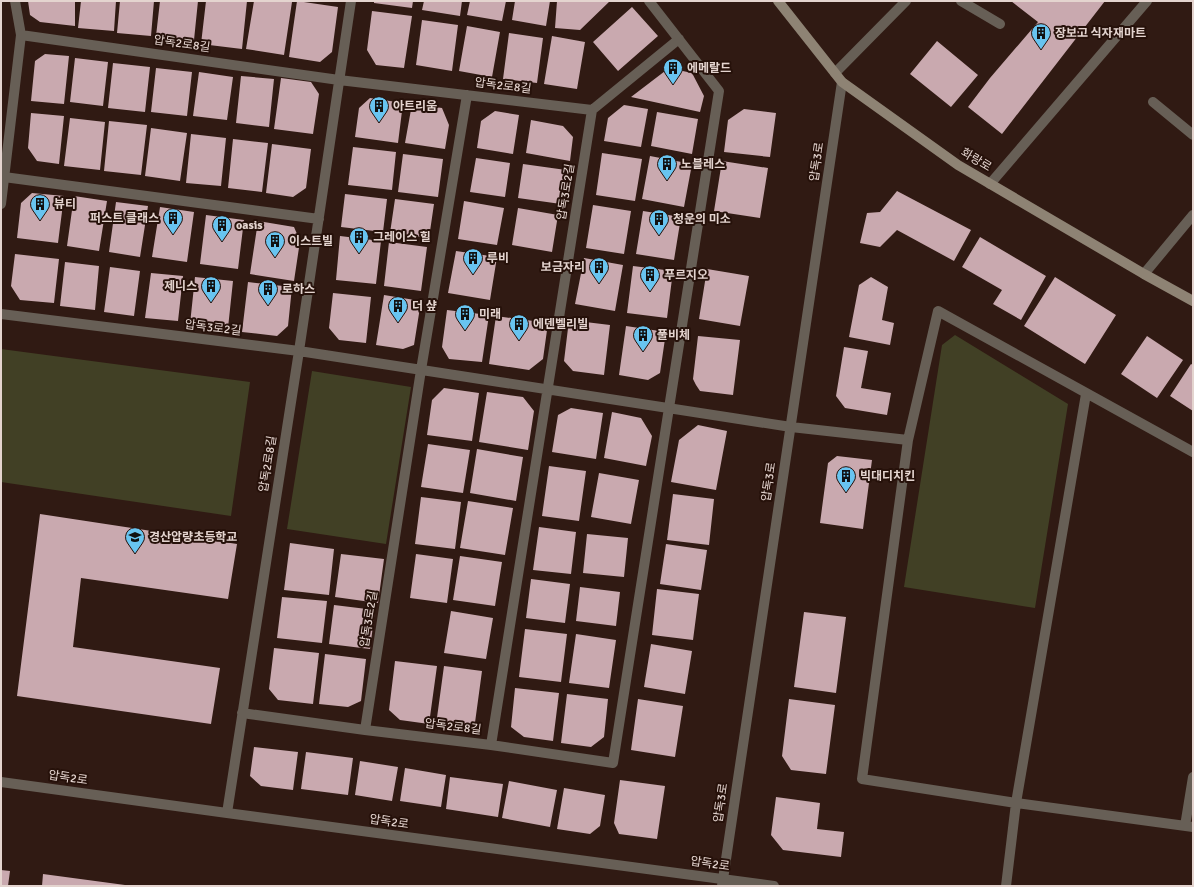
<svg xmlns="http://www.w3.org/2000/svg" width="1194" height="887" font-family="Signika,'Noto Sans KR',sans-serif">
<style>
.green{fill:#414025}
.building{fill:#c9a9af}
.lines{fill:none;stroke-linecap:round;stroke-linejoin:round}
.lane{stroke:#675f56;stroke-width:10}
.street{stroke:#675f56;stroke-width:10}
.secondary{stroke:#8e8374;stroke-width:10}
.labels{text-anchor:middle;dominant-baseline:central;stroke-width:4;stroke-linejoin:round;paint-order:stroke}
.poi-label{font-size:12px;font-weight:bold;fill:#e4d4cf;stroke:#26110a;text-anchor:start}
.street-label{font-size:12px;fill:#e4d4cf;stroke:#26110a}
</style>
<rect width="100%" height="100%" fill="#301a13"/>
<path class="green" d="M955 335 1068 404 1035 608 904 587 942 345Z
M1 349 250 382 231 516 1 482Z
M312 371 411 387 386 544 287 529Z"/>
<path class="building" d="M28 1H75V26L40 22 30 15Z
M81 1H116L114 31 78 28Z
M120 1H154L151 36 117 33Z
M160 1H198L194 40 156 36Z
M206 1H247L242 49 201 44Z
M254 1 292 2 284 55 246 49Z
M297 1 338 7 332 52 320 62 289 57Z
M374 1H413L412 8 374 3Z
M424 1H462L460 16 422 10Z
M470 1H506L502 21 467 15Z
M515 1H550L546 26 512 20Z
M557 1H610L580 30 555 28Z
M1011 1H1105L1002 134 968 107 990 78 1038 22Z
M632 7 658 36 618 71 593 42Z
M372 11 412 16 404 68 376 65 367 50Z
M422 20 458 25 452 71 416 65Z
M467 26 500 32 492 77 459 71Z
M509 33 543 38 537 83 503 79Z
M552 36 585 42 577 89 544 84Z
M937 41 978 75 951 107 910 74Z
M45 54 69 56 64 104 31 101 35 61Z
M75 58 108 62 103 106 70 102Z
M113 63 150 67 145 112 108 108Z
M156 68 192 72 187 116 151 112Z
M669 68 692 73 704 96 700 112 631 97Z
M199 72 233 77 227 120 193 116Z
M241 76 274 79 269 127 236 123Z
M281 78 311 82 319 94 313 134 274 129Z
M370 98 403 103 398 143 355 137 359 108Z
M412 104 442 108 449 125 445 149 405 143Z
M624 105 648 109 641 147 604 141 608 118Z
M744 109 776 113 770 157 724 152 728 120Z
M495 111 519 115 513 154 477 148 481 121Z
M657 112 698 119 692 154 651 146Z
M31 113 64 116 59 164 37 161 28 148Z
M70 118 105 122 100 170 64 166Z
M531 120 563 126 573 137 570 161 526 153Z
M109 121 147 125 141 175 104 171Z
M151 128 187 133 180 181 145 176Z
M191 134 226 138 221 186 186 183Z
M233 139 268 143 262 192 228 188Z
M272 144 311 149 306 188 293 197 266 193Z
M353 147 396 152 392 190 348 185Z
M602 153 642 159 635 201 596 195Z
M403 154 443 159 438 197 398 192Z
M650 156 692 164 684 207 642 199Z
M476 158 510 163 505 197 470 192Z
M722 161 768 168 760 218 714 211Z
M523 164 566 170 561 204 518 198Z
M897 191 971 230 954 261 897 230 880 247 860 243 867 213 880 212Z
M32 193 64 196 58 243 17 238 21 203Z
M345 194 387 199 383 232 341 227Z
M74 196 107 201 99 251 67 246Z
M395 199 434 204 429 238 390 233Z
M464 201 504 208 497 245 458 239Z
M116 202 148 206 140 257 109 252Z
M593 205 631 211 624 254 586 248Z
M160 207 194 212 187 262 152 257Z
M518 208 558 215 552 252 512 245Z
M643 211 681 217 674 260 636 254Z
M206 215 244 220 238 269 200 264Z
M258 221 294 227 300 241 294 281 250 274Z
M340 236 381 241 376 284 336 280Z
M980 237 1046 276 1021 320 993 304 1002 290 962 267Z
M389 242 427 247 421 291 384 286Z
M456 251 497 257 490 300 448 293Z
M15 254 59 259 54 303 20 300 11 286Z
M584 258 623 265 615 311 575 304Z
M65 262 99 266 95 310 60 306Z
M633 266 673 271 667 318 627 313Z
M110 267 140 271 134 316 104 312Z
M707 269 749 276 740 326 699 319Z
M151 273 183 276 178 321 145 318Z
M195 277 233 281 228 328 190 324Z
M871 277 888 287 882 320 894 323 890 345 849 337 859 285Z
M1055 277 1116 315 1085 364 1024 326Z
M248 282 292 287 288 326 277 336 242 332Z
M333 293 371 297 366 343 339 340 329 328Z
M384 295 421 301 414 345 403 349 376 345Z
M447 310 489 315 482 362 449 359 442 347Z
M496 316 548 323 543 359 529 370 489 364Z
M569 320 610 325 604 375 573 371 564 361Z
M626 326 666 332 660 373 648 380 619 375Z
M698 336 740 340 733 395 700 391 696 385 693 379Z
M1147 336 1183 360 1157 398 1121 374Z
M844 347 868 351 861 388 891 393 887 415 845 408 836 396Z
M1191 364 1193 365V411L1170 396Z
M444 388 479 393 472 441 427 435 432 400Z
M487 392 523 397 534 411 528 450 479 442Z
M571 408 603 413 596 459 552 452 558 415Z
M612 412 641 418 652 436 646 466 604 458Z
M698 425 727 431 716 490 671 482 679 440Z
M428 444 470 450 463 493 421 487Z
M477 449 523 457 516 501 470 493Z
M837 456 872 460 863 529 820 523 828 463Z
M549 466 586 471 579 521 542 516Z
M599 473 639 480 631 524 591 517Z
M673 494 714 499 709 545 667 540Z
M421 497 461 502 455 549 415 544Z
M468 501 513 508 505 555 460 548Z
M40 514 237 544 228 599 81 578 73 647 220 668 211 724 17 696Z
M539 527 576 532 571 574 533 570Z
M587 534 628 538 624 577 583 573Z
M290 543 334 549 329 595 284 590Z
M666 544 707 550 701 590 660 584Z
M341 554 384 559 378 603 335 597Z
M416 554 453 559 447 603 410 598Z
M460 556 502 562 495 606 453 600Z
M531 579 570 584 565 623 526 618Z
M580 587 620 592 616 626 576 621Z
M657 589 699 594 693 640 652 635Z
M282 597 327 601 322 643 277 638Z
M334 605 375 610 370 649 329 644Z
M451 611 493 618 486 659 444 653Z
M804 612 846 617 836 693 794 687Z
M525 629 567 634 561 682 519 677Z
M576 634 616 640 609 688 569 683Z
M651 644 692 651 685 694 644 687Z
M274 648 319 653 313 704 278 700 269 689Z
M325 654 366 659 361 701 348 707 319 704Z
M395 661 437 666 429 724 400 720 389 710Z
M444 666 482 671 474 730 436 725Z
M515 688 559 693 553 741 524 737 511 727Z
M567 694 608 699 604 737 591 747 561 743Z
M638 699 683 706 675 757 631 750Z
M789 699 835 705 826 774 791 770 782 756Z
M254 747 298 752 293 790 261 786 250 776Z
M306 752 353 758 348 795 301 789Z
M360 761 398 767 392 801 355 795Z
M405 768 446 775 441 807 400 801Z
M450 777 503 784 498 817 446 809Z
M620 780 665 786 657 839 619 834 614 823Z
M509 781 557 790 550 827 502 818Z
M564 788 605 795 600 826 590 834 557 829Z
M776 797 820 803 817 829 844 832 841 857 783 850 771 835Z
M1 870 10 871 8 886H1Z
M43 874 125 885V886H42Z"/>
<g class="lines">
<path class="lane" d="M961 1 1000 24
M835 73 906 1
M990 184 1147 1
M1144 274 1193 215"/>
<path class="street" d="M21 35 339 80 592 110
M1153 102 1193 135
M4 177 319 219
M1 204 21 35 15 1
M1 314 299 351 791 427 908 440
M1193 452 938 311 908 440 862 779 1016 803 1193 827
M242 713 365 730 491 745 613 763 719 91 649 1
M365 730 421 370 467 95
M491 745 592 110 679 39
M1 782 227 813 774 886
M227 813 299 351 351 1
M1185 826 1193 777
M722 886 842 82
M1006 886 1016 803 1086 394"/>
<path class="secondary" d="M778 1 842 82 958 165 1144 274 1193 301"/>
</g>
<defs>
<g id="building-pin" transform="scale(1)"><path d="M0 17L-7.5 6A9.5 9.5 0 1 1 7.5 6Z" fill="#68c4f0" stroke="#26110a"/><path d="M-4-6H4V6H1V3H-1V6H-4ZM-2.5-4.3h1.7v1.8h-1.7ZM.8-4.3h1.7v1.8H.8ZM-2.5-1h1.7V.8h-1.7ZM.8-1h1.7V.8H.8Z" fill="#111"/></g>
<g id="school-pin" transform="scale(1)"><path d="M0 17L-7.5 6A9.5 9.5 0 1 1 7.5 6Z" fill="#68c4f0" stroke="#26110a"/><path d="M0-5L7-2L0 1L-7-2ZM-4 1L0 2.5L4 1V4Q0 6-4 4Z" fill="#111"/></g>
</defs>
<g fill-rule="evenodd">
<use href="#building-pin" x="1041" y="33"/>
<use href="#building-pin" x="673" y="68"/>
<use href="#building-pin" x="379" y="106"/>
<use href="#building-pin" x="667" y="164"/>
<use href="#building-pin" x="40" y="204"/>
<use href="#building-pin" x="173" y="218"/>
<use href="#building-pin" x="659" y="219"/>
<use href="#building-pin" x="222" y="225"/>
<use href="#building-pin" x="359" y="237"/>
<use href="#building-pin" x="275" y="241"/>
<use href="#building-pin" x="473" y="258"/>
<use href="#building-pin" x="599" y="267"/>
<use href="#building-pin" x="650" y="275"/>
<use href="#building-pin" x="211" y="286"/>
<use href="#building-pin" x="268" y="289"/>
<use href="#building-pin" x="398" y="306"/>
<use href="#building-pin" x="465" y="314"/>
<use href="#building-pin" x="519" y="324"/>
<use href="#building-pin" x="643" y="335"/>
<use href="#building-pin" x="846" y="476"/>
<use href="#school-pin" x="135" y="537"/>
</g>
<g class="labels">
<g class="poi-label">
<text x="1055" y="33">장보고 식자재마트</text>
<text x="687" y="68">에메랄드</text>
<text x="393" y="106">아트리움</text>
<text x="681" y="164">노블레스</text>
<text x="54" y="204">뷰티</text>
<text x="159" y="218" text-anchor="end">퍼스트 클래스</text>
<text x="673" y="219">청운의 미소</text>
<text x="236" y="225">oasis</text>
<text x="373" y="237">그레이스 힐</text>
<text x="289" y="241">이스트빌</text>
<text x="487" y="258">루비</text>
<text x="585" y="267" text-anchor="end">보금자리</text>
<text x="664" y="275">푸르지오</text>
<text x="197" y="286" text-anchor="end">제니스</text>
<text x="282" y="289">로하스</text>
<text x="412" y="306">더 샾</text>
<text x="479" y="314">미래</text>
<text x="533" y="324">에덴벨리빌</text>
<text x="657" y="335">풀비체</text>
<text x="860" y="476">빅대디치킨</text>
<text x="149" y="537">경산압량초등학교</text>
</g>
<g class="street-label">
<text transform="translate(182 44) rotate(8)">압독2로8길</text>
<text transform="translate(503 86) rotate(7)">압독2로8길</text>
<text transform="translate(976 160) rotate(31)">화랑로</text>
<text transform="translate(817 162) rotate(-82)">압독3로</text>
<text transform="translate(566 192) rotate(-81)">압독3로2길</text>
<text transform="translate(213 328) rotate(7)">압독3로2길</text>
<text transform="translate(268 464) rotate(-81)">압독2로8길</text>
<text transform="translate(769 482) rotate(-82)">압독3로</text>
<text transform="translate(369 619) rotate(-81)">압독3로2길</text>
<text transform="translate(453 727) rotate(7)">압독2로8길</text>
<text transform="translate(68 778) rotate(8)">압독2로</text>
<text transform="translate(721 803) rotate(-82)">압독3로</text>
<text transform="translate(389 822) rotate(8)">압독2로</text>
<text transform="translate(710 864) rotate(8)">압독2로</text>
</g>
</g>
<rect width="1194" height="887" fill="none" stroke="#e4d4cf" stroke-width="4"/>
</svg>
